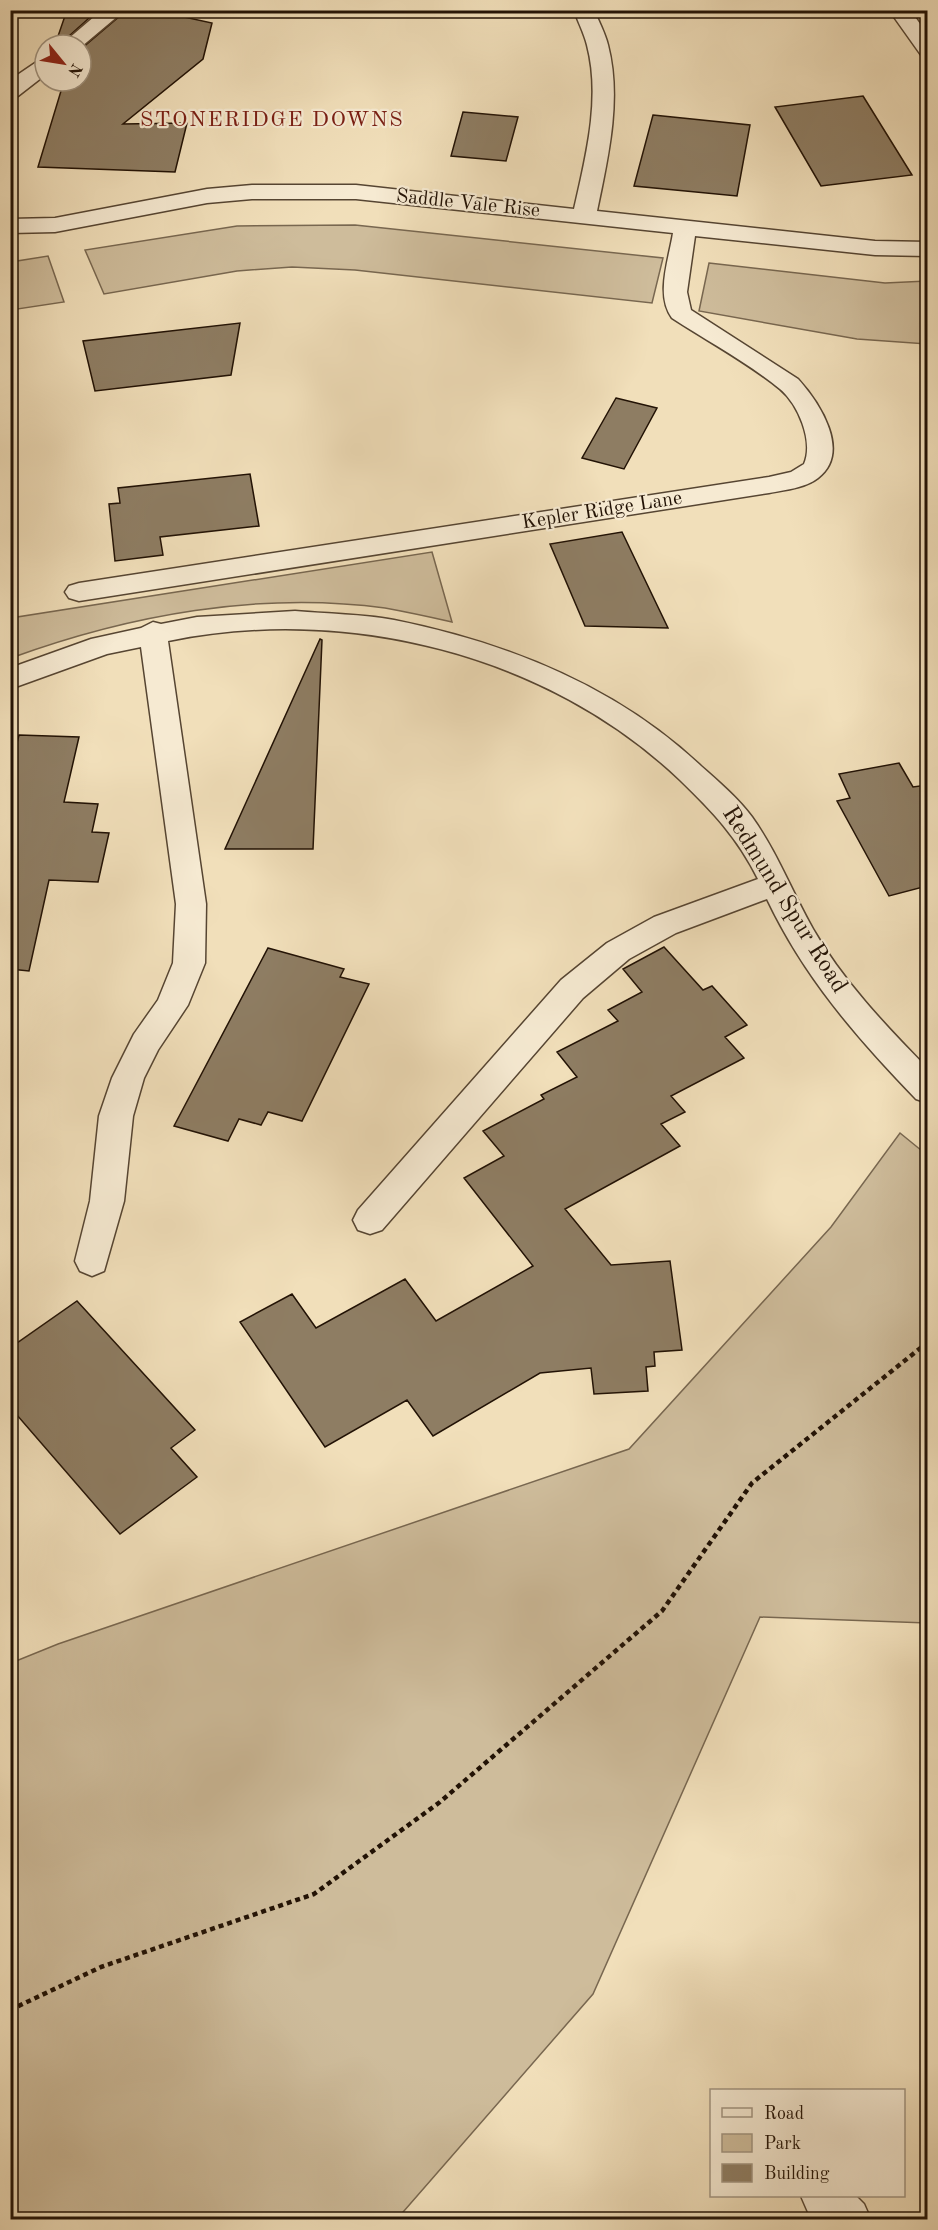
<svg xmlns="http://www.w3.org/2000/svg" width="938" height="2230" font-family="'Old Standard TT',serif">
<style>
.green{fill:#cebc9b;stroke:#786750;stroke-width:1.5}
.building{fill:#8e7d63;stroke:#221205;stroke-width:1.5}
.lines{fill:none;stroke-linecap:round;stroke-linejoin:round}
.minor-casing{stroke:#564532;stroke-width:3}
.path{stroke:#221205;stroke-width:4.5;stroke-dasharray:5 4;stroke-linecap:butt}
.minor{fill:#f6ead2;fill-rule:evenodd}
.labels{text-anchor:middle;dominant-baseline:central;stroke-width:4.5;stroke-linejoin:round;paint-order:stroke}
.far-street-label{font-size:20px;fill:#221205;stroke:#f6ead2}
.far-neighbourhood-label{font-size:22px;letter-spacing:1.5px;fill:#7a1f14;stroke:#f6ead2}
.street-label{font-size:24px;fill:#221205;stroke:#f6ead2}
</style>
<rect width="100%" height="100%" fill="#f1dfba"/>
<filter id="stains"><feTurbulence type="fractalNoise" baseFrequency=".00333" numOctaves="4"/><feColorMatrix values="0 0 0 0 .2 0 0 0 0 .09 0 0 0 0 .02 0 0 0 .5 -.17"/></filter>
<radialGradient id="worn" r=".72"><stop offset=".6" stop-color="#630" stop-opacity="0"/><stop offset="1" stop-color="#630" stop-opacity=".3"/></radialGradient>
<path class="green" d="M355 225 663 258 652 303 355 270 292 267 237 271 104 294 85 250 237 226Z
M48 256 64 302 11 310V262Z
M709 263 885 283 927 281V344L857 339 699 311Z
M432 552 452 622C430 617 407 612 385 608 259 591 129 615 11 658V618Z
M900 1133 927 1155V1623L760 1617 593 1994 397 2219H11V1663L58 1644 629 1449 831 1227Z"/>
<path class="building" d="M67 10H98L59 45H55Z
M127 10H152L212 23 203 59 123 124 187 123 175 172 38 167 64 81H81V49Z
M863 96 912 175 821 186 775 107Z
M463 112 518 117 506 161 451 156Z
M653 115 750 125 737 196 634 186Z
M240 323 231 375 95 391 83 341Z
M616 398 657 408 624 469 582 458Z
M250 474 259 526 160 537 163 555 115 561 109 504 120 503 118 488Z
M622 532 668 628 585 626 550 544Z
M320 639 322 640 313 849H225Z
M19 735 79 737 64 802 98 804 92 832 109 833 98 882 49 880 29 971 10 969V770Z
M899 763 913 787 927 785V886L889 896 837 801 850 798 839 774Z
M664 947 703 990 712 986 747 1025 725 1037 744 1058 671 1096 685 1112 661 1124 680 1146 565 1209 611 1265 670 1261 682 1350 654 1352 655 1366 646 1367 648 1391 594 1394 591 1368 540 1373 433 1436 407 1400 325 1447 240 1322 292 1294 316 1328 405 1279 436 1321 533 1266 464 1178 504 1156 483 1131 544 1099 541 1095 577 1077 557 1052 618 1021 608 1010 642 992 623 969Z
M268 948 344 969 340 977 369 984 302 1121 268 1112 261 1125 239 1119 228 1141 174 1126Z
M77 1301 195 1430 171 1448 197 1477 120 1534 10 1407V1348Z"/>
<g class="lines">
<g class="minor-casing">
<path id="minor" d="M102 10H125L81 47V45H61Z
M574 10H594C599 22 605 33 608 45 622 99 608 158 597 211L875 241 928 242V256L875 255 695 236 687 292 691 310 798 379C819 402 852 452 818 478 805 488 785 490 769 493L79 601 69 598 65 592 69 586 79 583 769 477 791 472 804 464C814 441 798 404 780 389 747 362 707 341 672 318 655 295 669 259 673 233L356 199H252L207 203 55 232 10 233V219L55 218 207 189 252 185H356L574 209C586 156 601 98 587 45 584 33 578 22 574 10Z
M889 10H910L928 35V57L921 55Z
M45 59V75L18 96 10 97V80L38 61Z
M295 611C328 614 362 614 394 620 508 643 616 686 701 766 719 782 738 798 752 817 777 852 792 892 813 929 843 981 885 1025 928 1069V1103L916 1099C857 1038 804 977 767 899L676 933 629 959 583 998 382 1230 370 1234 358 1230 353 1220 358 1210 561 980 607 943 654 917 758 879C737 837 713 812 680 780 548 654 346 604 168 641L206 904 205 963 188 1005 158 1050 144 1078 133 1116 124 1201 104 1271 92 1276 80 1271 75 1261 90 1201 99 1116 112 1078 134 1034 158 1000 173 963 176 904 141 647 107 654 10 689V668L91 639 141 628 153 622 161 624 197 617Z
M801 2196H856L864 2204 871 2220H815L808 2212Z"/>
</g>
<path class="path" d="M10 2010 101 1967 314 1894 440 1802 662 1611 752 1483 928 1342"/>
<use href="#minor" class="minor"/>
</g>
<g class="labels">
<g class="far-street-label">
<text transform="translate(468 204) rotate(6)">Saddle Vale Rise</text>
<text transform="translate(602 511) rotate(-9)">Kepler Ridge Lane</text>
</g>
<g class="far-neighbourhood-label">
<text x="272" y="120">STONERIDGE DOWNS</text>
</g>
<g class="street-label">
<text transform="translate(784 900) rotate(58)">Redmund Spur Road</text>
</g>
</g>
<rect width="938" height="2230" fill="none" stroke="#f1dfba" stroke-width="36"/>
<rect x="12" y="12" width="914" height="2206" fill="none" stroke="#221205" stroke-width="3"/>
<rect x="18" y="18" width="902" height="2194" fill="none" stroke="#221205" stroke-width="1.5"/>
<rect x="710" y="2089" width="195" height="108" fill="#f6ead2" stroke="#a19480" stroke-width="1.5"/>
<rect x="722" y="2108" width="30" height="9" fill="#f6ead2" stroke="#a19480" stroke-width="1.5"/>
<text x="764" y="2119" font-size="18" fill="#221205">Road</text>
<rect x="722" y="2134" width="30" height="18" fill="#cebc9b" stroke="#a19480" stroke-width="1.5"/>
<text x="764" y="2149" font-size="18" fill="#221205">Park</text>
<rect x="722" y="2164" width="30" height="18" fill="#8e7d63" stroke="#a19480" stroke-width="1.5"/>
<text x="764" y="2179" font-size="18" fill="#221205">Building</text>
<g transform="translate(63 63) rotate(120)"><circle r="28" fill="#f6ead2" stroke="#a19480" stroke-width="1.5"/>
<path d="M0-4.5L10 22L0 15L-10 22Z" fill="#8f2418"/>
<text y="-9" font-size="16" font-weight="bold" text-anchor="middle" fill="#221205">N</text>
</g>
<rect width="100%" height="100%" filter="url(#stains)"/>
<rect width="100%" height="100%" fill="url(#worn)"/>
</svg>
